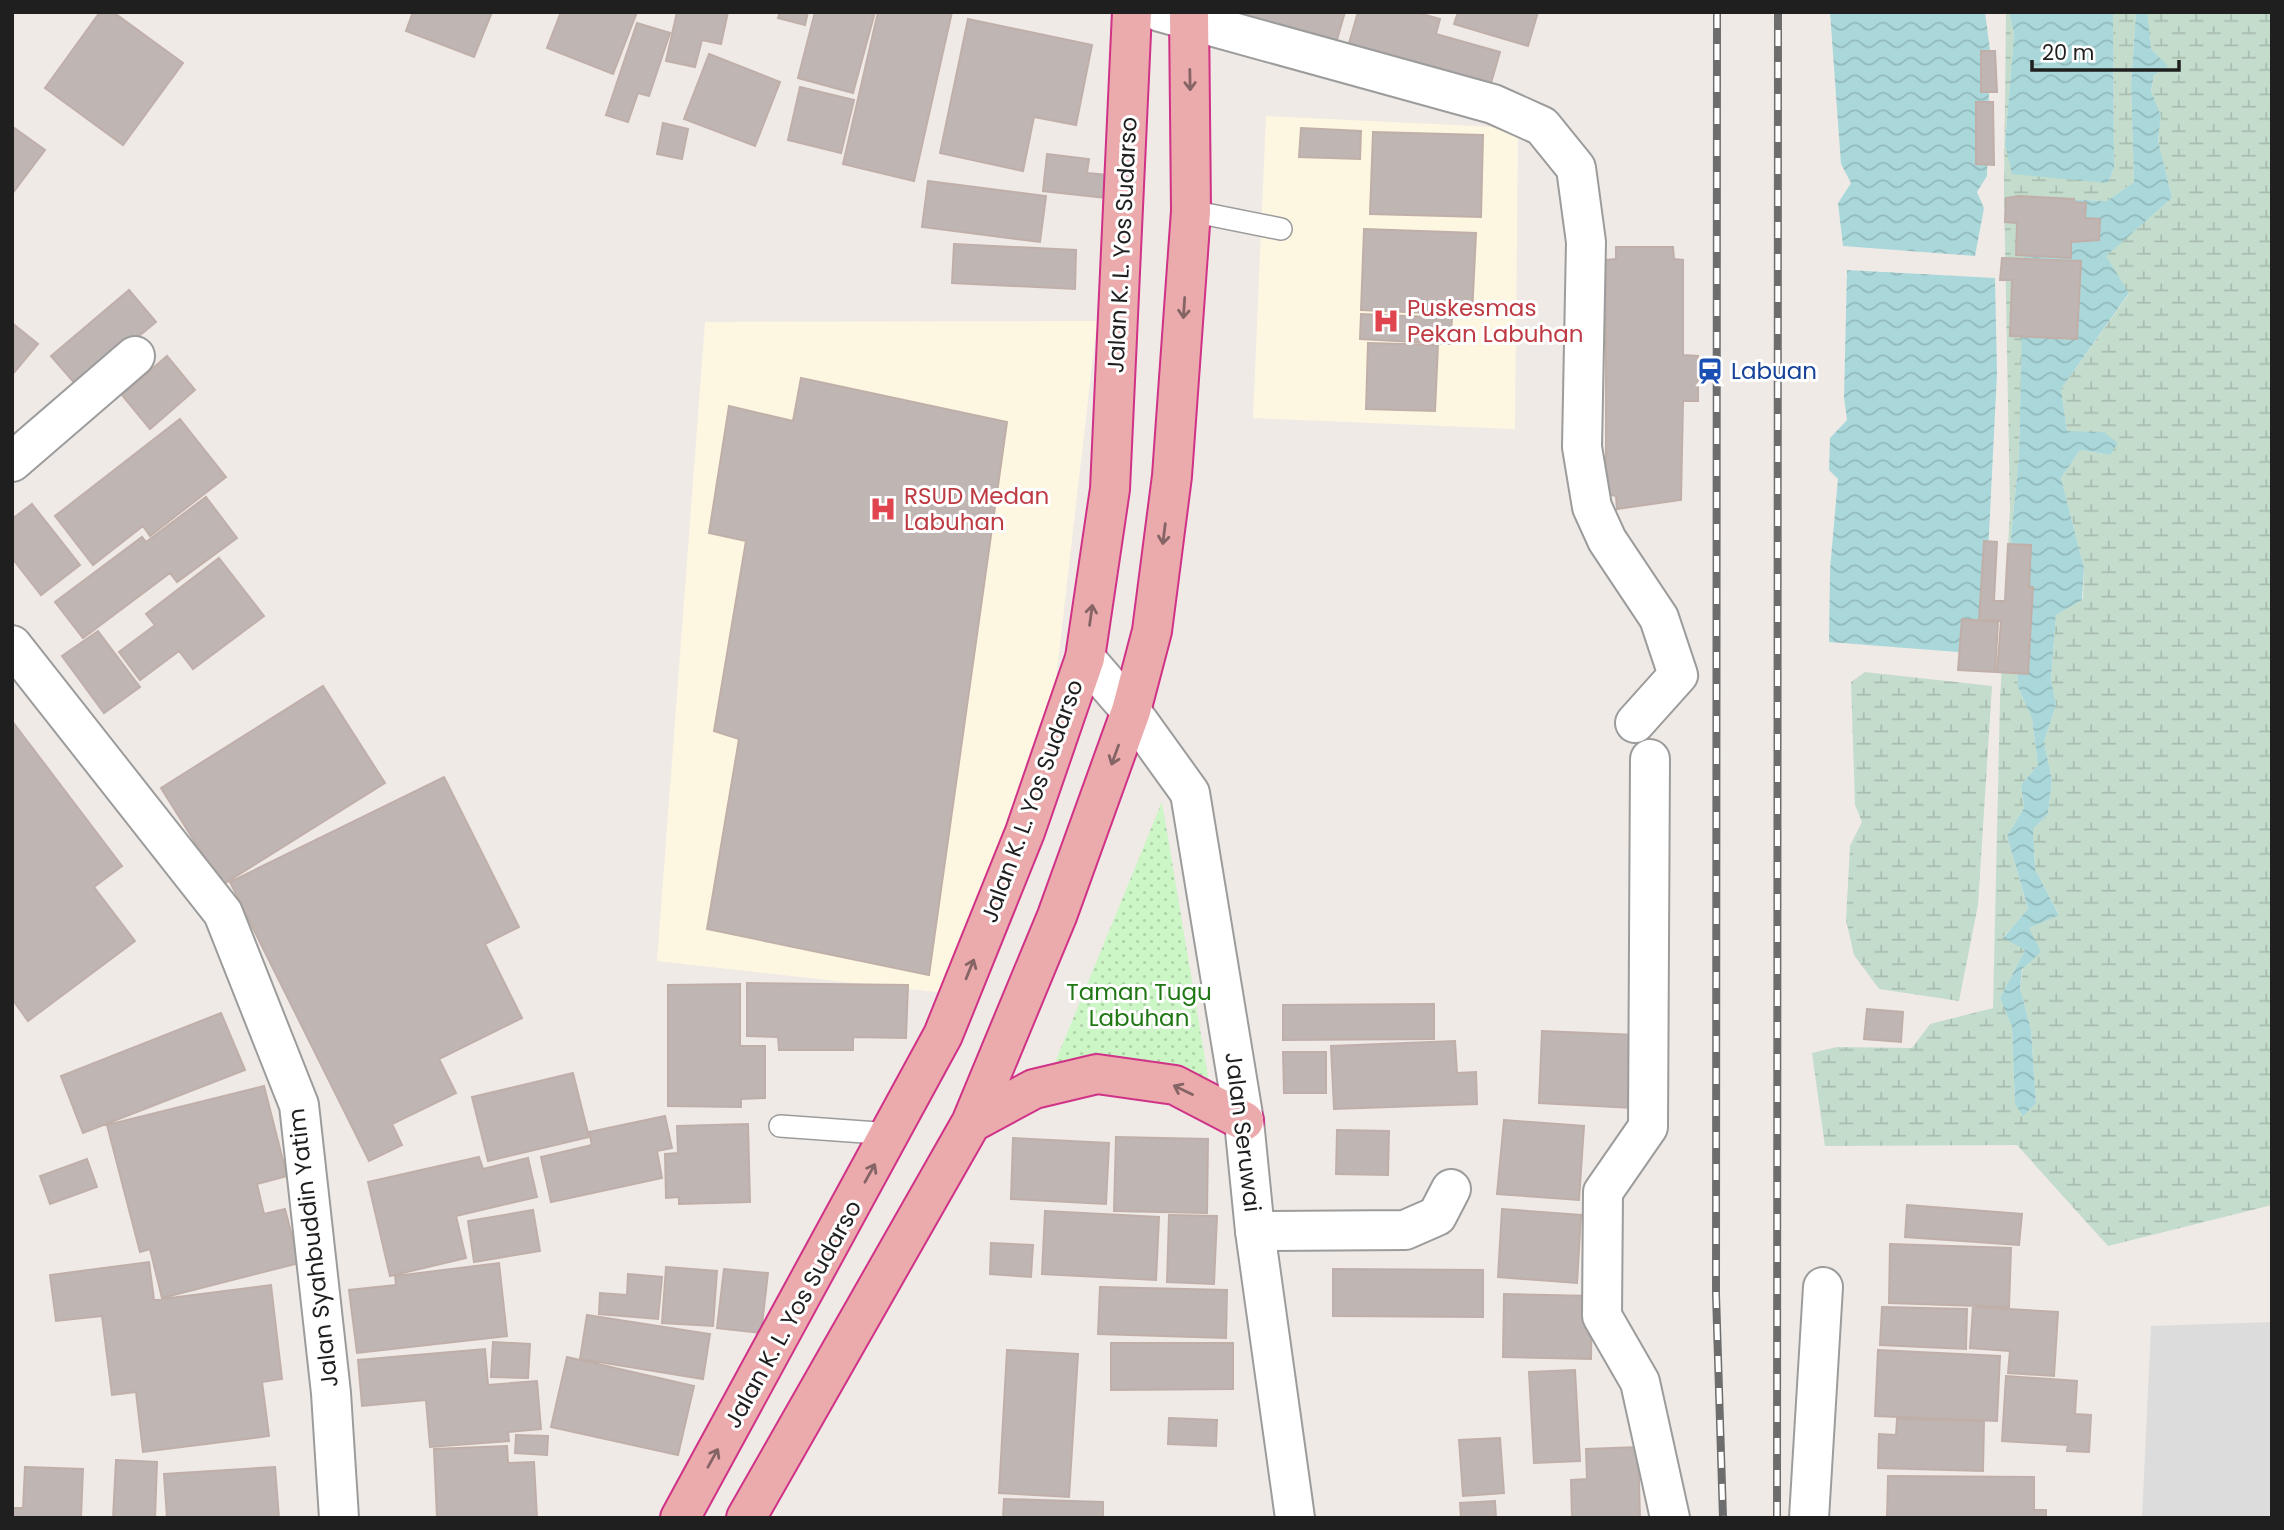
<svg xmlns="http://www.w3.org/2000/svg" width="2284" height="1530" font-family="Poppins,sans-serif">
<style>
.residential{fill:#dddcdc}
.education{fill:#fdf7e1}
.wetland{fill:url(#wetland-marsh)}
.park{fill:url(#park-dots)}
.water{fill:url(#water-waves)}
.building{fill:#bfb5b3;stroke:#c0afa9;stroke-width:2}
.lines{fill:none;stroke-linecap:round;stroke-linejoin:round}
.service-casing{stroke:#9c9c9c;stroke-width:24}
.minor-casing{stroke:#9c9c9c;stroke-width:42}
.tertiary-casing{stroke:#9c9c9c;stroke-width:42}
.trunk-casing{stroke:#cf3287;stroke-width:42}
.service{stroke:#fff;stroke-width:21}
.minor{stroke:#fff;stroke-width:38}
.tertiary{stroke:#fff;stroke-width:38}
.trunk{stroke:#ebaaab;stroke-width:38}
.rail-casing{stroke:#6d6d6d;stroke-width:8}
.rail{stroke:#fff;stroke-width:5;stroke-dasharray:16;stroke-linecap:butt}
.oneway{stroke:#856465}
.labels{text-anchor:middle;dominant-baseline:central;stroke-width:6;stroke-linejoin:round;paint-order:stroke}
.street-label{font-size:23px;fill:#1f1f1f;stroke:#fff}
.health-label{font-size:23px;fill:#be3a42;stroke:#fff;text-anchor:start}
.transit-label{font-size:23px;fill:#164399;stroke:#fff;text-anchor:start}
.park-label{font-size:23px;fill:#1f7713;stroke:#fff}
</style>
<defs>
<pattern id="wetland-marsh" width="20" height="14" patternUnits="userSpaceOnUse" patternTransform="scale(1.75)"><rect width="20" height="14" fill="#c4dccc"/><path d="M1 5h8M5 5V1M11 12h8M15 12V8" fill="none" stroke="#a8bcaf"/></pattern>
<pattern id="park-dots" width="8" height="8" patternUnits="userSpaceOnUse" patternTransform="scale(1.75)"><rect width="8" height="8" fill="#ccf6c6"/><path d="M2 2h.1M6 6h.1" fill="none" stroke="#afd2aa" stroke-width="1.8" stroke-linecap="round"/></pattern>
<pattern id="water-waves" width="16" height="10" patternUnits="userSpaceOnUse" patternTransform="scale(1.75)"><rect width="16" height="10" fill="#aad8da"/><path d="M0 5q4-4 8 0t8 0" fill="none" stroke="#92b9bb"/></pattern>
</defs>
<rect width="100%" height="100%" fill="#efeae6"/>
<path class="residential" d="M2272 1322V1518H2142L2151 1326Z"/>
<path class="education" d="M1266 116 1518 128 1515 429 1253 418Z
M1097 321 1054 697 1023 796 945 993 657 961 705 322Z"/>
<path class="wetland" d="M2006 12H2009L2014 34 2005 144 2108 183 2114 168 2113 12H2136L2131 85 2134 182 2107 201 2026 198 2019 455 2011 537 2018 687 2032 719 2038 765 2021 785 2024 808 2007 836 2028 910 2003 937 2025 950 2000 998 2012 1027 2015 1104 2023 1115 2036 1102 2031 1030 2020 988 2029 928 2059 914 2035 869 2033 829 2048 814 2052 780 2044 742 2056 705 2051 679 2056 615 2083 599 2084 568 2061 478 2080 450 2110 455 2104 432H2067L2061 389 2129 294 2105 256 2172 198 2158 140 2161 116 2151 92 2154 75 2167 66 2151 49 2145 16 2147 12H2272V1205L2108 1246 2017 1145 1825 1146 1812 1053 1837 1047 1912 1048 1930 1024 1993 1008 2000 700 2010 510 2004 191Z
M1865 672 1992 686 1978 905 1959 1001 1879 989 1854 955 1846 920 1850 846 1862 822 1855 805 1851 682Z"/>
<path class="park" d="M1162 802 1209 1083 1054 1065Z"/>
<path class="water" d="M1830 12H1985L1990 50 1987 176 1977 192 1984 208 1975 256 1843 246 1838 203 1851 183 1841 164Z
M2009 12H2113L2114 168 2108 183 2012 174 2005 144 2014 34Z
M2136 12H2147L2151 49 2168 66 2154 75 2151 91 2161 116 2158 140 2172 198 2106 256 2129 293 2061 389 2067 431 2104 432 2118 443 2110 455 2080 450 2061 478 2084 568 2082 600 2056 615 2051 679 2056 705 2044 742 2052 780 2048 814 2033 829 2035 869 2059 915 2029 928 2041 952 2022 969 2020 988 2031 1030 2036 1103 2023 1116 2015 1104 2012 1027 2000 998 2025 950 2003 938 2028 909 2007 836 2024 808 2021 785 2038 765 2032 719 2018 687 2011 537 2019 455 2025 198 2107 201 2134 182 2131 85Z
M1847 270 1995 278 1997 373 1983 654 1829 642 1830 569 1838 479 1829 470 1830 438 1847 420 1844 397Z"/>
<path class="building" d="M100 12H113L183 63 123 145 45 88Z
M413 12H492L474 57 406 31Z
M561 12H637L613 74 547 48Z
M677 12H728L721 44 702 40 695 67 666 61Z
M780 12H808L805 25 778 18Z
M815 12H875L853 93 798 78Z
M878 12H952L914 181 843 164Z
M1236 12H1345L1334 50 1233 21Z
M1358 12H1415L1440 19 1436 34 1500 52 1489 90 1347 50Z
M1458 12H1538L1528 46 1454 24Z
M968 19 1092 45 1076 125 1034 117 1023 171 940 153Z
M637 23 670 33 649 96 638 93 628 122 606 115Z
M1981 51H1995L1997 92H1981Z
M709 54 780 82 755 146 684 119Z
M800 87 854 100 841 153 788 140Z
M1976 102H1993L1994 165 1976 164Z
M663 123 688 129 682 159 657 154Z
M13 127 45 150 12 194V128Z
M1301 128 1361 131 1360 159 1299 157Z
M1373 132 1483 135 1481 217 1370 214Z
M1047 154 1089 159 1087 173 1108 175 1105 198 1043 191Z
M928 181 1046 196 1040 242 922 227Z
M2019 196 2074 199V202L2086 203 2085 218 2100 219 2099 240 2071 242V258L2016 255 2017 223 2005 222 2006 198Z
M1364 229 1476 233 1472 315 1361 310Z
M954 244 1076 250 1075 289 952 283Z
M1616 247H1673L1674 259 1683 260V355L1698 356V401H1683L1681 500 1617 509 1616 496 1606 494V260L1616 259Z
M2002 258 2081 261 2077 339 2010 336 2012 280H2000Z
M129 290 156 322 78 387 51 356Z
M1361 314 1452 318 1450 344 1360 339Z
M12 323 38 344 12 375Z
M1368 343 1438 345 1435 411 1366 409Z
M167 356 195 390 150 429 122 395Z
M801 378 1007 422 929 975 707 929 739 739 714 731 746 541 709 533 729 406 793 421Z
M180 419 226 477 150 536 143 526 93 565 55 516Z
M206 497 237 538 177 582 170 573 83 638 55 602 142 537 146 542Z
M32 504 80 565 41 595 12 558V519Z
M1984 541 1997 542 1994 601H2005L2008 544 2031 545 2029 587H2033L2028 674 1997 672 2001 621 1979 620Z
M219 558 264 616 193 669 179 651 140 680 119 652 155 625 146 614Z
M1962 619 1998 622 1995 672 1958 670Z
M98 631 140 687 104 713 62 656Z
M323 686 385 783 222 885 161 788Z
M12 721 122 866 94 887 135 941 28 1021 12 999Z
M444 777 519 927 485 944 522 1018 439 1059 456 1093 392 1124 402 1145 369 1161 230 882Z
M747 983 908 985 906 1038 853 1037V1050H779L778 1037 747 1036Z
M740 984V1046H765V1098L741 1099V1107L668 1106V985Z
M1434 1004V1039L1283 1040V1005Z
M1867 1009 1903 1012 1901 1042 1864 1039Z
M221 1013 245 1070 83 1133 61 1076Z
M1542 1031 1636 1035 1633 1108 1539 1103Z
M1455 1041 1457 1073 1476 1072 1477 1104 1334 1109 1331 1046Z
M1283 1052H1326V1093H1284Z
M573 1073 589 1137 488 1161 472 1097Z
M264 1086 287 1176 257 1184 264 1214 285 1209 299 1263 162 1298 150 1249 140 1252 107 1125Z
M665 1116 672 1148 657 1151 662 1178 551 1202 541 1157 592 1145 589 1132Z
M1504 1120 1584 1126 1579 1200 1497 1194Z
M748 1124 750 1202 679 1204V1197L666 1198 665 1154 678 1153 677 1126Z
M1337 1130 1389 1131 1388 1175 1336 1174Z
M1116 1137 1208 1139 1207 1213 1114 1211Z
M1013 1138 1109 1143 1106 1204 1011 1199Z
M479 1157 483 1169 528 1158 537 1197 456 1216 466 1258 390 1276 368 1182Z
M87 1159 97 1187 50 1204 40 1176Z
M1907 1205 2022 1214 2019 1245 1905 1237Z
M1502 1209 1581 1215 1577 1283 1498 1277Z
M533 1210 540 1251 474 1262 468 1221Z
M1045 1211 1159 1217 1156 1280 1042 1274Z
M1169 1215 1217 1216 1214 1284 1167 1282Z
M991 1243 1033 1245 1031 1277 990 1274Z
M1890 1244 2011 1248 2009 1307 1889 1303Z
M149 1262 154 1300 271 1285 282 1379 262 1382 269 1436 143 1452 136 1392 112 1395 102 1316 56 1321 50 1275Z
M499 1263 507 1336 357 1353 349 1290 396 1285 395 1276Z
M666 1267 717 1271 713 1326 662 1323Z
M724 1269 768 1273 761 1333 717 1328Z
M1333 1269 1483 1270V1317L1333 1316Z
M628 1274 662 1277 658 1319 599 1314 600 1293 627 1295Z
M1100 1287 1227 1290 1226 1338 1098 1334Z
M1504 1294 1592 1296 1591 1359 1503 1357Z
M1882 1307 1967 1309 1966 1349 1880 1345Z
M1973 1307 2058 1312 2054 1376 2008 1373 2010 1351 1970 1348Z
M587 1315 710 1334 703 1379 580 1359Z
M493 1342 530 1344 528 1378 491 1377Z
M1111 1343H1233V1389L1111 1390Z
M485 1349 488 1385 537 1381 541 1429 508 1432 509 1441 430 1447 426 1400 362 1406 358 1360Z
M1007 1350 1078 1354 1069 1497 999 1493Z
M1878 1350 2000 1356 1997 1421 1875 1416Z
M567 1357 694 1386 678 1455 551 1427Z
M1575 1370 1580 1461 1534 1463 1529 1372Z
M2006 1376 2077 1381 2075 1414 2091 1415 2089 1452 2067 1451 2068 1445 2002 1441Z
M1169 1418 1217 1420 1216 1446 1168 1444Z
M1897 1419 1984 1421 1983 1471 1878 1468 1879 1434 1896 1435Z
M516 1435 548 1436 547 1455 515 1453Z
M1500 1438 1504 1493 1463 1496 1459 1440Z
M507 1446 508 1463 534 1462 537 1518H437L434 1449Z
M1638 1447 1640 1518H1572L1571 1480 1587 1479 1586 1449Z
M116 1460 157 1462 155 1518H113Z
M25 1467 83 1469 81 1518H12V1508H23Z
M275 1467 279 1518H167L164 1474Z
M1888 1476 2034 1477V1510H2046V1518H1887Z
M1004 1499 1103 1502V1518H1003Z
M1495 1501 1496 1518H1461L1460 1503Z"/>
<g class="lines">
<g class="service-casing">
<path id="service" d="M1191 211 1281 229
M780 1126 892 1134"/>
</g>
<g class="minor-casing">
<path id="minor" d="M1160 12 1493 104 1542 126 1576 168 1586 242 1582 447 1592 507 1607 540 1659 618 1678 675 1635 723
M12 462 135 356
M12 645 223 913 299 1105 331 1393 339 1518
M1650 759 1648 1127 1603 1192 1602 1316 1640 1382 1670 1518
M1255 1231 1405 1230 1437 1216 1451 1189
M1809 1518 1823 1287"/>
</g>
<g class="tertiary-casing">
<path id="tertiary" d="M1085 658 1131 711 1190 793 1244 1121 1255 1231 1295 1518"/>
</g>
<g class="trunk-casing">
<path id="trunk" d="M971 1123 1034 1089 1097 1074 1175 1085 1244 1121
M680 1518 943 1035 1025 832 1085 658 1110 489 1132 12
M746 1518 971 1123 1057 916 1131 711 1152 631 1172 476 1191 211 1189 12"/>
</g>
<use href="#service" class="service"/>
<use href="#minor" class="minor"/>
<use href="#tertiary" class="tertiary"/>
<use href="#trunk" class="trunk"/>
<g class="rail-casing">
<path id="rail" d="M1717 12 1716 1294 1723 1518
M1777 1518 1778 12"/>
</g>
<use href="#rail" class="rail"/>
</g>
<defs><path id="oneway-shaft" d="M-6 0H5M1.5-3L5.5 0L1.5 3" fill="none" stroke-width="1.6" stroke-linecap="round" stroke-linejoin="round" transform="scale(1.75)"/></defs>
<g class="oneway">
<use href="#oneway-shaft" transform="translate(1190 80) rotate(89)"/>
<use href="#oneway-shaft" transform="translate(1184 308) rotate(94)"/>
<use href="#oneway-shaft" transform="translate(1164 534) rotate(97)"/>
<use href="#oneway-shaft" transform="translate(1091 615) rotate(-82)"/>
<use href="#oneway-shaft" transform="translate(1115 755) rotate(110)"/>
<use href="#oneway-shaft" transform="translate(970 969) rotate(-68)"/>
<use href="#oneway-shaft" transform="translate(1183 1090) rotate(-154)"/>
<use href="#oneway-shaft" transform="translate(870 1173) rotate(-61)"/>
<use href="#oneway-shaft" transform="translate(713 1458) rotate(-61)"/>
</g>
<defs>
<g id="hospital-bare" transform="scale(2.1)"><path d="M-5-5h3v3.5h4V-5h3V5h-3V1.5h-4V5h-3Z" fill="#e0444e" stroke="#fff" stroke-width="2.5" paint-order="stroke"/></g>
<g id="station-bare" transform="scale(2.1)"><path d="M-3-6H3Q5-6 5-4V2Q5 4 3 4L4.5 6H3L1.5 4h-3L-3 6H-4.5L-3 4Q-5 4-5 2V-4Q-5-6-3-6ZM-3.5-4v3h7v-3ZM-3.5 1v1.5H-2V1ZM2 1v1.5H3.5V1Z" fill="#1a4fb4" stroke="#fff" stroke-width="2.5" paint-order="stroke"/></g>
</defs>
<g fill-rule="evenodd">
<use href="#hospital-bare" x="1386" y="321"/>
<use href="#station-bare" x="1710" y="371"/>
<use href="#hospital-bare" x="883" y="509"/>
</g>
<g class="labels">
<g class="street-label">
<text transform="translate(1122 245) rotate(-87)">Jalan K. L. Yos Sudarso</text>
<text transform="translate(1032 801) rotate(-70)">Jalan K. L. Yos Sudarso</text>
<text transform="translate(1243 1132) rotate(83)">Jalan Seruwai</text>
<text transform="translate(313 1248) rotate(-97)">Jalan Syahbuddin Yatim</text>
<text transform="translate(793 1314) rotate(-61)">Jalan K. L. Yos Sudarso</text>
</g>
<g class="health-label">
<text x="1407" y="308">Puskesmas<tspan x="1407" dy="26">Pekan Labuhan</tspan></text>
<text x="904" y="496">RSUD Medan<tspan x="904" dy="26">Labuhan</tspan></text>
</g>
<g class="transit-label">
<text x="1731" y="371">Labuan</text>
</g>
<g class="park-label">
<text x="1139" y="992">Taman Tugu<tspan x="1139" dy="26">Labuhan</tspan></text>
</g>
</g>
<rect width="2284" height="1530" fill="none" stroke="#1f1f1f" stroke-width="28"/>
<path d="M2032 60v10h147v-10" fill="none" stroke="#1f1f1f" stroke-width="3.5"/>
<text x="2042" y="60" font-size="21" fill="#1f1f1f" stroke="#ffffff" stroke-width="5" paint-order="stroke">20 m</text>
</svg>
